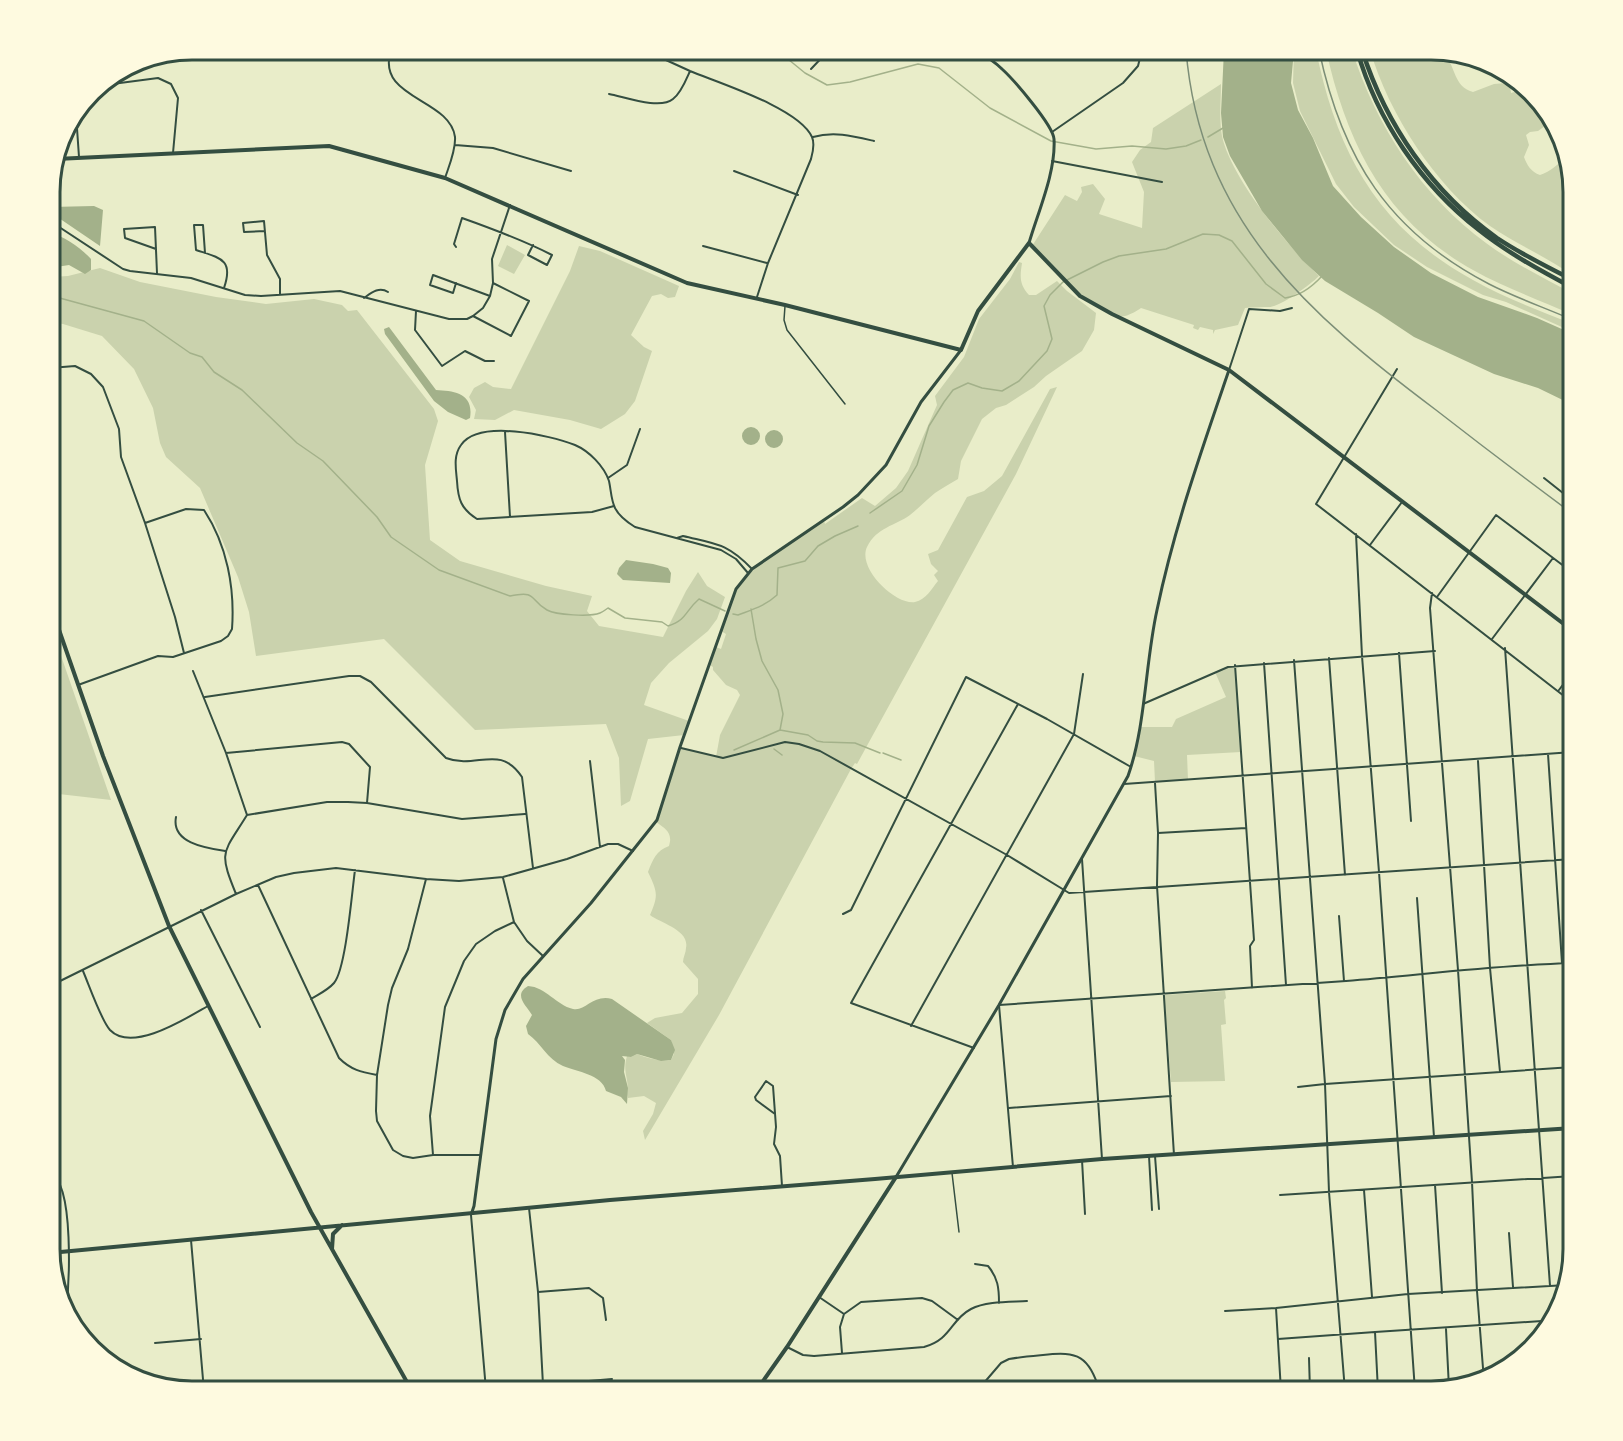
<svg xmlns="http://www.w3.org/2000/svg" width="1623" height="1441" font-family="'Work Sans',sans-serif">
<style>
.green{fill:#cad2ad}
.water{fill:#a3b18a}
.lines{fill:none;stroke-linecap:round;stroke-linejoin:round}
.stream{stroke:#a3b18a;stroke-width:1.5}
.service{stroke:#344e41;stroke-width:1.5}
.minor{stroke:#344e41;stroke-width:2}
.tertiary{stroke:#344e41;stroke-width:3}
.secondary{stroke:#344e41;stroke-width:4}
.primary{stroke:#344e41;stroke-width:4}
.motorway{stroke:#344e41;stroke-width:4.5}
.rail{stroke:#7c8e77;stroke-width:1.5}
.rim{fill:none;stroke:#344e41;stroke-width:3}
</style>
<rect width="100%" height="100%" fill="#e9edc9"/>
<path class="green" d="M1294 50H1316C1337 153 1378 228 1473 280 1505 298 1540 311 1573 324V332L1506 302 1483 295 1427 267 1394 245 1354 207 1336 184 1300 111 1293 83Z
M1326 50H1352C1376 126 1421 195 1486 243 1513 263 1544 278 1573 294V315C1540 300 1505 288 1473 270 1385 221 1347 144 1326 50Z
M1370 50H1431L1446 52 1445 55C1456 67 1453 86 1473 92L1494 84 1506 83 1510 85 1511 93 1518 91 1521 84 1528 88 1525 95 1527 101 1540 103 1552 121 1538 131 1530 132 1526 135 1529 145 1524 157C1527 165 1531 172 1540 175 1551 172 1557 163 1567 159L1573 192V276C1548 257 1517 245 1490 226 1435 186 1389 114 1370 50Z
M1221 84C1221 101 1219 119 1222 136 1231 178 1288 247 1319 276 1310 285 1281 306 1270 307 1261 307 1253 307 1245 308L1238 325 1215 330 1213 334V330L1200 327 1198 330 1193 328 1194 325 1141 308C1138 310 1130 315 1125 316 1100 322 1049 263 1032 246L1065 195 1077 201 1082 192 1081 187 1093 184 1105 199 1099 214 1142 228 1144 192 1132 162 1140 150 1151 142 1153 128Z
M507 245 525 255 514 274 498 266Z
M579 246 600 251 679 286 675 297 668 298 661 294 652 296 631 335 644 347 652 351 635 401 625 414 601 429 570 420 514 410 495 420 474 419 476 410 469 397 474 388 485 382 493 387 511 389 570 271Z
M1019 262 1022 263C1020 276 1019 284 1029 295H1036L1057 281 1067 291 1096 313 1094 330 1082 351 1046 376 1034 387 1006 405 996 408 982 419 961 461 958 479C950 484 942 488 935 493 926 500 919 508 910 515 895 526 877 527 867 547 857 568 895 605 915 602 926 600 932 588 938 581L934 575 938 571 931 564 928 554 938 550 967 497 984 491 1002 476 1044 400 1050 389 1057 387 1016 474 857 764 855 763 851 769 719 1015 645 1140 643 1131 653 1114 656 1103 644 1096 628 1098C627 1094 628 1091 628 1088 627 1075 623 1070 627 1056L631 1057 637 1054C647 1058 661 1062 671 1060L674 1054 671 1040 647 1023 655 1018 682 1013 698 994V979L683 962C683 957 686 953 686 948 690 930 660 923 650 915 659 895 657 891 648 872 653 859 656 851 669 846 673 833 666 829 656 822L680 747 716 757 720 735 740 695 737 690 726 685 713 670V667L710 665 716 647 721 649 726 634 721 631 736 589 752 569 824 521 825 524 862 498 875 506 896 488 908 471 937 405 935 396 964 357 979 319 1010 279Z
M100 268 140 282 216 297 266 304 314 299 342 305 348 311 357 310 434 409 438 421 425 465 430 540 460 561 546 586 592 596 587 611 599 626 663 637 686 591 698 572 707 586 725 597 717 619 708 631 669 663 651 683 644 705 689 721 684 735 648 739 630 801 621 806 619 758 606 724 475 730 384 639 256 656 249 612 238 577 200 488 166 457 160 443 153 408 134 369 102 336 63 324 50 322V277L68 276Z
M50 624 111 800 50 793Z
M1235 665 1241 752 1187 755 1188 780 1155 782 1154 761 1134 756 1140 727H1172L1176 719 1226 697 1215 672Z
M1225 991 1226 998 1224 1000 1226 1024 1221 1025 1225 1081 1171 1082 1164 995Z"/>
<path class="water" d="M1224 50H1294L1291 83 1298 110 1313 138 1333 186 1361 217 1394 247 1431 273 1478 297 1537 318 1573 334V405L1538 388 1494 374 1414 337 1378 313 1325 281 1302 260 1262 211 1230 156 1223 137 1221 113Z
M94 206 103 210 100 246 50 212 51 207Z
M50 233C64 236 81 248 91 259V270L85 274 69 265 50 268Z
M389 327 436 390C454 391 474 393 470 418L466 420 448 412 434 401 385 334 384 329Z
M742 436a9 9 0 1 1 18 0a9 9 0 1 1-18 0Z
M765 439a9 9 0 1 1 18 0a9 9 0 1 1-18 0Z
M626 560 653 564 668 568 671 573 670 583 623 580 617 574 619 568Z
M528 986C546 987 556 1005 573 1009 585 1012 593 994 612 999L671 1040 675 1050 671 1060 661 1061 637 1054 631 1057 622 1056 625 1060 624 1072 628 1088 627 1104 621 1097 606 1091C602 1074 577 1072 563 1066 547 1059 541 1043 528 1034L526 1026 532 1015C526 1005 513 995 528 986Z"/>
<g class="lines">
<path class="stream" d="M773 50 783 55 805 73 827 85 850 82 918 64 939 68 990 108 1051 141 1096 149 1132 146 1166 149 1186 146 1201 140
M1208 137 1223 128
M50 298 56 297 144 321 190 353 202 357 214 372 242 390 297 443 323 461 377 517 391 537 439 570 510 596C538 590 529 600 547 610 556 615 590 617 600 613 603 612 605 610 608 608L625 618 662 622 668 626C687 620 685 611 699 599L725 611
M870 513 902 491 917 465 929 426 944 402 953 390 968 383 982 388 1002 391 1019 381 1047 351 1052 339 1044 306 1050 295 1063 282 1103 262 1119 256 1166 249 1203 234 1219 235 1232 241 1266 284 1285 298C1300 296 1312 287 1322 276
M751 609 756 639 762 661 778 690 783 714 780 730 808 735 817 741 823 742 855 743 880 753
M733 614 738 615C754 609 765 606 777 595L778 568 805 561 818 546 835 536 858 526
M774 749 782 755
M734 750 780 730
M883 753 901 760"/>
<path class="service" d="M785 306 784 320 787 330 845 404
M952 1173 959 1232"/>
<path class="minor" d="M364 50 388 60
M391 50C375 99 450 98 455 137 456 150 449 166 445 178
M499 50 510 60
M644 50C659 57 675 64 690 71 719 83 799 108 812 137 815 144 813 152 811 159L768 263 757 297
M811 69 829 50
M97 86 158 78 171 84 178 98 173 153
M609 94C625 97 660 110 673 99 681 93 686 80 690 71
M76 114 79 157
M1052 132 1123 83 1138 66 1142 50
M813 137C834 131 853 136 874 141
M455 145 493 148 571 171
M1052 161 1162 182
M734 171 798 195
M50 221 123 269 130 271 191 278 245 295 261 296 340 291 449 319H467L473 316 483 308 490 296 493 283 492 259 510 205
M265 231 244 232 243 223 264 221 267 255 280 279V294
M703 246 767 263
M456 247 454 244 462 218C493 229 523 240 552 255L547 265 528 255 533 245
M156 249 125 238 124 229 155 227 157 273
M205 253 203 225H194L196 250C220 258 234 259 224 288
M456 283 453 293 430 285 433 275 490 296
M364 298C371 293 379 286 388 292
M416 311 415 330 442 366 465 351 485 361H494
M473 316 511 336 529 301 493 283
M50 368 75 366 91 374 103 387 119 429 121 457 145 523 175 617 184 653
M1397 369 1316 504 1573 703
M1229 370 1249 309 1280 311 1292 308
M505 432 510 517
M608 478 627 465 640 429
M1544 478 1573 501
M614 506 592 512 477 519C461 509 458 499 457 481 456 469 453 456 461 445 479 419 549 435 575 445 589 451 604 466 609 481 611 490 611 500 615 508 619 516 627 522 635 527L721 550 736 559 748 573
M1356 534 1362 656 1379 872 1415 1391
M677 538 683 536C716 544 727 543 752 569
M1370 545 1402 502
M1432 593 1430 608 1458 970 1472 1182 1477 1291 1484 1381
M1437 597 1496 515 1573 573
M1492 639 1553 558
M1505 648 1550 1286
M1399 653 1411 821
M1329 658 1345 875
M1294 660 1325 1084 1329 1192 1345 1391
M1264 663 1286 985
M1235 665 1254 940 1250 946 1252 988
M193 671 226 753 247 815
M78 685 158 656 173 657 221 641 228 636 232 629C235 588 227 545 204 510L186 509 145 523
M1559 690 1573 671
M205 697 349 676H360L371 682 446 758C477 770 499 743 522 777L533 868
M1143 704 1228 667 1435 651
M681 748 723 758 785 742 799 744 820 751 1007 855 1069 893 1573 859
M226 753 342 742 349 744 370 767 367 803
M1548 754 1562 963
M590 761 600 847
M1478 761 1490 968 1500 1072
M1155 783 1158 833 1157 886 1174 1155
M1124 784 1573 752
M247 815 327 802H348L367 803 462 819 525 814
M176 817C171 843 206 848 225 851
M1158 833 1246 828
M1082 859 1102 1159
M503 878 514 922 527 941 543 956
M426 879 408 949 392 988 388 1005 377 1075 376 1111 377 1121 393 1150 403 1156 413 1158 433 1155H481
M258 885 339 1058C351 1070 361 1072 377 1075
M236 894C218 850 223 854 247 815
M1417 898 1434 1137
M201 910 260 1027
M843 914 851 910 966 677 1047 719 1131 767
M1339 916 1344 981
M83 971C89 985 101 1020 110 1030 132 1053 185 1019 208 1006
M50 986 236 894 276 877 294 873 336 868 426 879 459 881 503 877 567 859 608 844H618L633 851
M311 999C319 994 328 990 334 983 346 969 352 891 355 870
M911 1026 1074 734 1083 674
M974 1048 851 1003 1018 704
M50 1057 55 1101
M1298 1087 1325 1084 1573 1067
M1009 1108 1171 1096
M775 1114 756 1100 755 1097 766 1081 773 1086 776 1127 774 1144 780 1156 782 1186
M433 1155 430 1116 445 1007 464 961 476 944 495 931 514 922
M1149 1156 1152 1210
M1155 1156 1159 1209
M1082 1160 1085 1214
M1013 1167 999 1005C1115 996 1230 990 1346 981 1421 975 1497 965 1573 963
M50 1172C75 1185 69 1286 66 1312
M1435 1185 1442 1293
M1364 1190 1372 1297
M1280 1195 1573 1176
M529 1208 538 1292 543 1385
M471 1215 486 1390
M1509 1233 1513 1287
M191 1240 204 1391
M975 1264 988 1266C998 1278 999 1288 999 1303
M538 1292 589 1288 603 1298 606 1320
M819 1297 844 1314
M1276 1308 1281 1391
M1225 1311 1276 1308 1408 1294 1567 1285
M72 1320C83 1328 91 1338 94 1352
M1446 1329 1449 1388
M1278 1339 1375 1332
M155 1343 201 1339
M787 1347 803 1355 814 1356 924 1347C952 1339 950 1320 971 1309 986 1301 1010 1302 1027 1301
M842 1353 840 1327 844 1314 861 1302 922 1298 932 1301 958 1320
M1309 1358 1310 1391
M483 1391 486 1390 612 1379
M977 1391 1001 1363 1009 1359C1020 1357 1032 1356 1043 1355 1079 1351 1088 1356 1100 1391
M1378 1391 1375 1332 1542 1321
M1419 1391 1437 1390"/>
<path class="tertiary" d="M975 50C984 55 994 61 1002 69 1013 79 1053 125 1054 139 1056 172 1038 212 1029 243
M896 1177 999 1005 1128 776C1146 725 1145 664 1157 610 1174 528 1202 449 1229 370
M472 1212 474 1206 496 1039 505 1010 523 979 591 903 657 820 680 747 736 589 752 569 843 507 858 495 886 465 921 402 961 350"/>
<path class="secondary" d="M56 159 329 146 445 178 687 283 785 305 961 350 978 311 1029 243 1080 296 1112 314 1229 370 1573 631
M756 1391 787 1347 896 1177"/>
<path class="primary" d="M50 604 103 756 169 926 311 1212 412 1391
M332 1249 333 1234 342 1225
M50 1253 610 1200 875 1179 1102 1159 1573 1128"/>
<path class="motorway" d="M1357 50C1377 120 1421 185 1479 230 1508 253 1541 271 1573 288
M1362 50C1386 125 1432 192 1497 238 1521 254 1547 267 1573 280"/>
<path class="rail" d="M1186 50C1200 220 1308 314 1436 410 1481 445 1527 480 1573 514
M1319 50C1342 159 1389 232 1489 284 1516 298 1546 308 1573 320"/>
</g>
<path d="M0 0H1623V1441H0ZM192 60H1431A132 132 0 0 1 1563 192V1249A132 132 0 0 1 1431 1381H192A132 132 0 0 1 60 1249V192A132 132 0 0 1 192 60Z" fill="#fefae0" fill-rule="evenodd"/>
<path class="rim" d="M192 60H1431A132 132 0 0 1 1563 192V1249A132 132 0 0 1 1431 1381H192A132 132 0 0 1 60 1249V192A132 132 0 0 1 192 60Z"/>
</svg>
